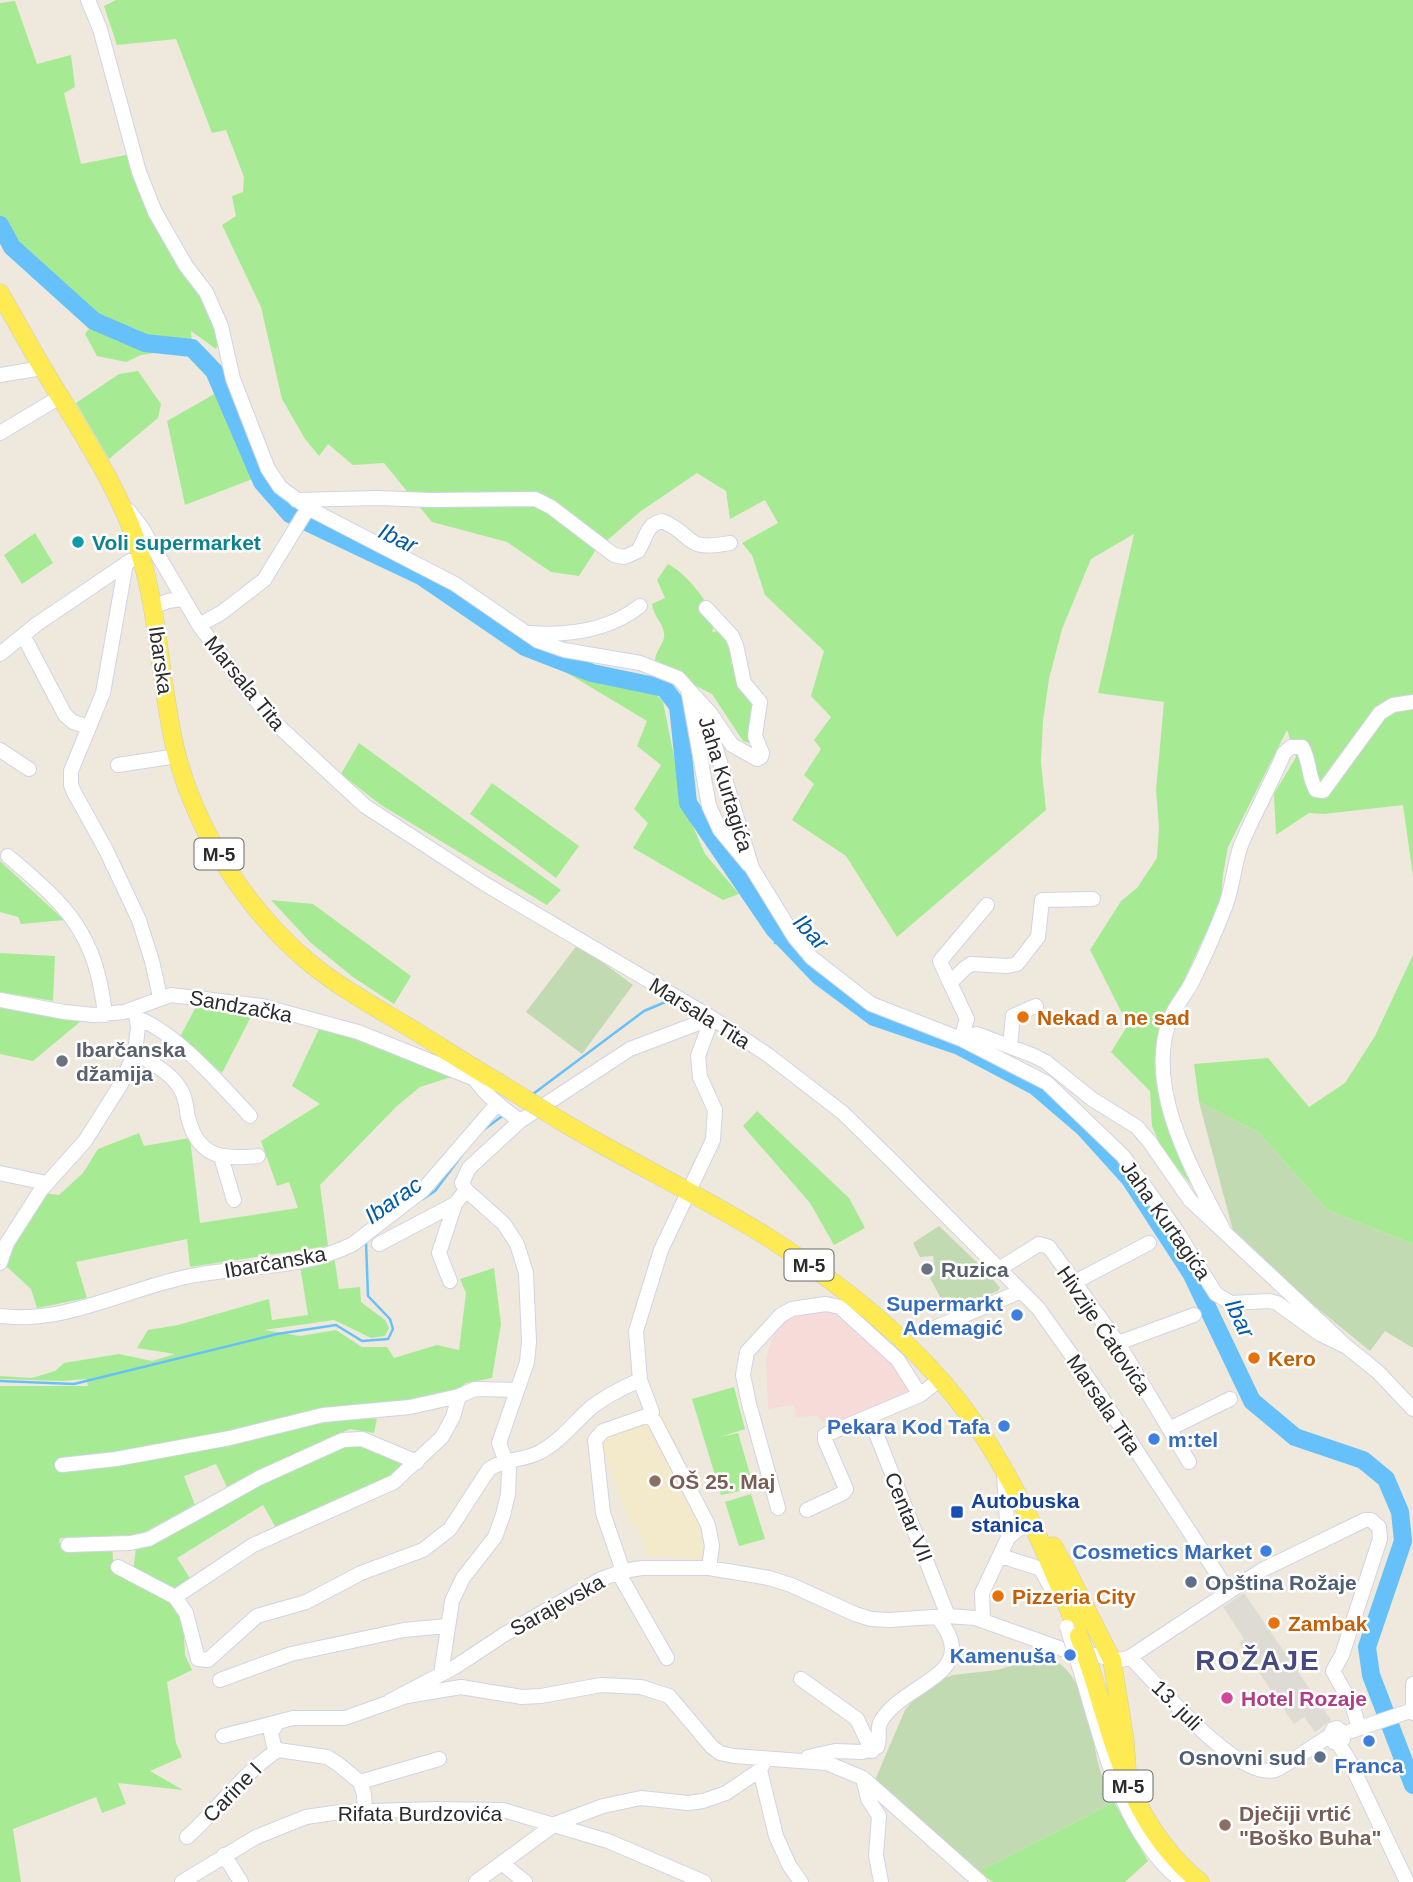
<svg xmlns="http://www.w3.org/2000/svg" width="1413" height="1882" font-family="Arial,sans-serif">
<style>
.education{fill:#f2eaca}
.medical{fill:#f6dbd9}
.green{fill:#a7ea94}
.cemetery{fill:#c1dab2}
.plaza{fill:#dedbd4}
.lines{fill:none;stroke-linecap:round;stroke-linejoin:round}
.stream{stroke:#66c1fa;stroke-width:2.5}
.river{stroke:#66c1fa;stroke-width:18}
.minor-casing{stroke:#d1d3e5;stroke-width:16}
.major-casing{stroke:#ccc;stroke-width:19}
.minor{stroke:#fff;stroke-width:14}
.major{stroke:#feea52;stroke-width:18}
.minor-bridge-casing{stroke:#d1d3e5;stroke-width:16;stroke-linecap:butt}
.major-bridge-casing{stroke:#ccc;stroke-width:19;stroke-linecap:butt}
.minor-bridge{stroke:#fff;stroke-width:14}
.major-bridge{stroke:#feea52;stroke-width:18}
.culture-dot{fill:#0f9aa8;stroke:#fff;stroke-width:2.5}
.food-dot{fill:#e8710a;stroke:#fff;stroke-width:2.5}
.worship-dot{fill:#6b7280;stroke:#fff;stroke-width:2.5}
.shop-dot{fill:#3f7fe0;stroke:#fff;stroke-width:2.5}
.education-dot{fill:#8d6e63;stroke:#fff;stroke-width:2.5}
.transit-dot{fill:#1a4fb4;stroke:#fff;stroke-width:2.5}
.service-dot{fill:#5c6f8a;stroke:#fff;stroke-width:2.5}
.hotel-dot{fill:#d1479c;stroke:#fff;stroke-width:2.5}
.labels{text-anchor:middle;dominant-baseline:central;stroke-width:5;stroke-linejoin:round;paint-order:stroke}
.shield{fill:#fff;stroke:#6b6b6b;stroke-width:2}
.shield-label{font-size:19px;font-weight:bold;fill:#2b2b2b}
.culture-label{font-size:21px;font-weight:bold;fill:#0d838f;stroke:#fff;text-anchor:start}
.street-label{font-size:21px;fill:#2b2b2b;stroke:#fff}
.food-label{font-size:21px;font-weight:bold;fill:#c56008;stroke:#fff;text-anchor:start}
.worship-label{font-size:21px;font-weight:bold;fill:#5b616d;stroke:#fff;text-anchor:start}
.shop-label{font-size:21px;font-weight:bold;fill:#366cbe;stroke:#fff;text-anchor:end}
.education-label{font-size:21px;font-weight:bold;fill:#785e54;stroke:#fff;text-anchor:start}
.transit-label{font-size:21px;font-weight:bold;fill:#164399;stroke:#fff;text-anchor:start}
.service-label{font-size:21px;font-weight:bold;fill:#4e5e75;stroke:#fff;text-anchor:start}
.hotel-label{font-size:21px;font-weight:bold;fill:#b23c85;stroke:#fff;text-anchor:start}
.water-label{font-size:23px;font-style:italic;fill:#015baa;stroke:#fff}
.district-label{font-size:28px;font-weight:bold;letter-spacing:2px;fill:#474a81;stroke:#fff}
</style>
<rect width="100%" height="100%" fill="#eee9dc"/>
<path class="education" d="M661 1407 717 1532 719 1561 647 1556 638 1528 630 1524 606 1459 599 1434 603 1422 629 1413Z"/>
<path class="medical" d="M840 1303 905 1362 910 1393 827 1426 817 1416 795 1417 794 1405 768 1409 766 1358 775 1330 792 1310Z"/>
<path class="green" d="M116 0H1413V876L1403 805 1324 814 1309 813 1276 835 1274 794 1296 757 1287 730 1228 847 1223 874 1221 900 1167 1017 1163 1062 1200 1196 1162 1149 1152 1126 1150 1091 1111 1052 1128 1025 1090 950 1121 901 1137 888 1157 858 1159 827 1156 790 1164 702 1098 693 1134 534 1091 559 1062 629 1049 679 1043 721 1041 762 1046 810 897 937 846 856 792 820 814 784 804 775 821 749 814 740 831 717 811 696 824 651 765 595 752 555 742 543 778 523 765 500 730 519 726 491 697 473 641 511 595 551 579 576 551 572 507 542 432 522 384 463 353 465 328 444 319 456 305 439 282 399 261 307 222 225 236 216 232 196 243 192 244 177 226 130 212 133 176 39 117 45 104 6Z
M15 1 37 64 71 55 75 87 64 93 81 164 131 154 214 325 219 342 216 349 191 331 192 344 146 338 95 318 16 245 0 216V3Z
M92 325 142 347 175 350 141 355 126 362 97 356 85 334Z
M138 371 161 404 158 418 109 459 76 403 119 374Z
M218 392 255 478 185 505 167 421Z
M35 533 53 563 22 584 4 555Z
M668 564C690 576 703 599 718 618L712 632 726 630 735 650 731 663 758 703 759 746 743 741 712 694 686 681 674 670 655 660C656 651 662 646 664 638 666 625 653 617 652 604L665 598 657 580Z
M564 671 654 692 663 702 684 806 705 854 739 894 723 900 633 848 648 823 634 809 661 765 637 746 647 721Z
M359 743 561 890 547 905 381 805 341 774Z
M492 783 579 846 556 878 470 814Z
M0 861 64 920 21 924 18 917 0 912Z
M271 900 313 904 411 976 394 1004 353 977 311 943Z
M0 953 55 956 53 1001 0 992Z
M1413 955V1244L1327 1210 1258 1132 1199 1102 1194 1064 1268 1058 1309 1107 1345 1083 1375 1036Z
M200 999 256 1007 222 1073 180 1037Z
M0 1000 87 1016 33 1061 0 1054Z
M320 1027 376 1044 457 1075 420 1087 397 1106 320 1185 328 1246 190 1267 187 1239 76 1262 87 1298 37 1308 31 1289 5 1265 12 1239 43 1193 59 1195 83 1173 98 1149 139 1133 144 1146 190 1138 200 1223 298 1208 289 1182 277 1186 261 1141 320 1104 292 1086Z
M757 1111 849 1198 865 1228 834 1245 810 1203 743 1126Z
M334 1255 339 1289 360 1287 361 1302 385 1320 389 1328 385 1336 371 1338 334 1320 264 1330 300 1336 336 1330 362 1347H387L394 1358 437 1345 459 1350 466 1293 460 1279 494 1268 501 1324 492 1378 466 1383 454 1392 392 1404 374 1403 335 1408 342 1413 377 1419 374 1433 350 1429 256 1471 227 1487 216 1464 184 1476 195 1505 139 1535 60 1538 59 1543 112 1544 114 1574 175 1597 183 1616 185 1655 192 1670 167 1682 176 1743 182 1757 150 1771 183 1790 118 1783 126 1804 102 1813 96 1797 13 1829 21 1882H0V1386H88L86 1379 62 1381 0 1379V1376L32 1378 55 1371 64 1363 119 1354 152 1361 175 1354 137 1348 148 1330 178 1325 269 1299 272 1320 308 1315 299 1260Z
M734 1387 745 1429 720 1437 738 1433 754 1488 721 1495 692 1399Z
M350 1441 405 1464V1471L286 1525 275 1526 263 1505 177 1558 193 1583 179 1593 133 1573 136 1547 262 1480Z
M751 1494 765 1539 739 1546 725 1502Z
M1114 1802 1148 1861 1125 1882H993L978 1872Z"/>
<path class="cemetery" d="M578 944 633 985 582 1054 526 1012Z
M1199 1102 1258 1132 1327 1210 1413 1244V1348L1385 1331 1370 1351 1236 1242Z
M939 1226 986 1271 1000 1288 998 1291 947 1310 930 1278 935 1274 933 1256 920 1257 913 1243Z
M1047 1659C1085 1665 1091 1736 1099 1766 1102 1779 1109 1790 1114 1802L978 1872 875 1780 905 1710 925 1686 953 1675 997 1670 1032 1660Z"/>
<path class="plaza" d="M1244 1593 1331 1720 1315 1732 1304 1717 1294 1724 1239 1643 1244 1639 1223 1607Z"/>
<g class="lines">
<path class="stream" d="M775 943 781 936
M533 1094 644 1011 670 1000
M482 1131 505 1114
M423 1199 435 1191 462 1155
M0 1381 74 1384 277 1334 336 1325 362 1341 388 1339 393 1329 390 1319 368 1296 366 1242"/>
<path class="river" d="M0 225 12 247 94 321 145 343 192 348 214 371 262 482 290 514 421 576 525 647 592 673 664 688 678 706 688 803 774 929 819 976 874 1017 959 1046 1035 1086 1084 1128 1130 1179 1191 1273 1252 1401 1295 1437 1363 1460 1386 1479 1400 1512 1403 1541 1367 1647 1371 1675 1413 1785"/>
<g class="minor-casing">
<path id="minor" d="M88 0 100 29 139 172 155 212 186 266 206 292 221 326 233 379 268 469 280 487 308 508 455 584 538 641 564 650 640 663 678 678 710 713 732 745 757 759 761 757 762 753 755 736 760 702 744 683 736 645 732 636 706 608
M0 375 42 368
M0 433 60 397
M296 500 377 498 430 500 535 499 551 507 614 555 625 557 638 551C646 539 646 524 662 521 696 535 682 552 730 543
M129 511 142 528 199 625 238 678 273 721 365 806 485 884 712 1018 768 1055 843 1113 892 1161 1038 1308 1100 1395 1229 1592
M126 563 103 693 71 771V785L74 792 106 850 139 920 152 961 160 997
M153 607 168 601 182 599
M199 625 221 613 264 580 308 508
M529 633C569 636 608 631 640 606
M23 635 65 715 73 722 89 727
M0 654 37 624 130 561
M688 689 709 806 720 830 749 865
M706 716 752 868 795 938 812 958 871 1004 961 1039 1047 1083 1123 1156 1176 1230 1216 1294 1231 1303 1269 1301 1277 1303 1320 1334 1347 1347
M0 750 29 769
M118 765 177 756
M8 856C68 907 96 933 105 1015
M950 983 940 961 987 905
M0 1000 64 1012 94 1015 124 1012 171 995 262 1006 358 1032 475 1079
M137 1018C176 1032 222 1086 250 1116
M961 1039 977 1034 1032 1055 1046 1062 1092 1099 1137 1127 1149 1141 1190 1200 1347 1347 1378 1372 1413 1409
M961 1039 967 1019 950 983 965 968 971 964 1007 966 1017 964 1038 937 1042 900 1093 899
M1010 1046 1013 1016 1036 1006
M135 1052C151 1063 172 1073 181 1090 187 1100 186 1111 189 1121 200 1159 225 1159 258 1156
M479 1073 475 1079C487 1097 503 1108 520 1121L630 1049 712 1018
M221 1157 234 1200
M0 1173 46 1183
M1225 1233C1194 1173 1142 1086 1171 1017 1177 1003 1187 993 1193 980 1204 958 1214 935 1223 912 1233 891 1233 867 1241 845 1254 814 1271 784 1284 753L1291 747H1302C1310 760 1308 777 1316 790L1323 791 1380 713 1393 705 1413 702
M379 1244 455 1204
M0 1263 7 1243 41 1190 85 1141 121 1084 135 1052 138 1027 135 1009
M999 1269 1039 1244 1049 1247 1118 1343 1189 1462
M450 1281 439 1253 455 1204 466 1190
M1073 1283 1149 1243
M0 1316C65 1324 124 1290 186 1277 241 1265 302 1270 353 1244L423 1190 497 1104
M932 1329 1021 1291
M1118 1343 1194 1315
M517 1390 475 1389 459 1396 453 1417 442 1437 394 1482 253 1545 175 1597 186 1613 198 1659 208 1660 257 1616 306 1602 361 1573 423 1550 450 1529 489 1469C505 1458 524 1461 540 1452 561 1441 575 1421 593 1406 608 1395 624 1387 640 1380
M650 1416 652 1412 640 1380 636 1331 661 1250 713 1140 715 1110 700 1077 698 1056 712 1018
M870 1418 948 1616
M1169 1429 1230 1399
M62 1465 116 1459 230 1438 323 1415 410 1407 459 1396
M1004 1474 1008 1538
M778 1508 749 1404 743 1375 747 1352 781 1315 792 1309 812 1306 826 1304 840 1307 898 1360 920 1395
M807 1510 843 1493 846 1489 825 1440V1435L920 1395 939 1380
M68 1545 130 1543 149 1539 259 1478 343 1440 362 1439 417 1462
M1001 1556 1041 1569 1053 1592
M118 1567 175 1597
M623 1571 603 1513 595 1440 603 1431 646 1416H650L655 1422 708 1525 712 1546 709 1568
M618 1572 667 1658
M983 1620 982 1593 1008 1538 1017 1530 1031 1524
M1130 1657C1155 1682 1238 1781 1275 1770 1288 1765 1315 1744 1330 1736L1333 1729 1337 1728 1344 1733 1343 1739 1334 1742 1330 1736
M1079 1666C1101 1736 1121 1836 1183 1882
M441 1674 452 1601 463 1578 495 1537 503 1515 508 1494 509 1470 499 1443 527 1362 529 1342 526 1273 517 1244 504 1224 466 1190 462 1183 469 1168 520 1121
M801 1679 857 1719 872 1751
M220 1680 291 1654 404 1630 447 1626
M1413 1684V1713
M390 1701 455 1667 505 1634 601 1579 623 1571 642 1568H709L769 1578 791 1585 855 1614 871 1619 889 1620 948 1616 975 1618 1062 1649 1121 1660 1130 1657 1262 1570 1365 1520H1371L1379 1527 1380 1539 1342 1655 1333 1671 1353 1707 1359 1728
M1351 1731 1413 1710
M223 1736 278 1722
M1337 1742 1349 1760 1407 1882
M808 1757 835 1751 863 1752 877 1747C881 1739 876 1729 881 1721 905 1681 984 1675 938 1618
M760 1770 776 1836 789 1865 801 1882
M863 1778 868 1799 879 1816 876 1855 881 1882
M360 1782 439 1759
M365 1812 364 1794 360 1782 338 1764 327 1757 278 1750 274 1746 271 1733 278 1722 293 1718H345L407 1696 461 1687 522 1697 541 1696 601 1685 641 1687 669 1696 712 1747 720 1753 734 1756 827 1763 863 1778 980 1882
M187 1837C218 1809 243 1773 278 1750
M224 1855 241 1882
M502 1863 525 1882
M182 1882 256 1837 306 1817 340 1812 435 1809 503 1810 608 1841 704 1882
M476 1882 555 1824 603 1806 641 1798 688 1803 703 1801 726 1793 760 1770 765 1760"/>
</g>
<g class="major-casing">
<path id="major" d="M0 293C20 328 39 364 61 398 91 448 123 497 140 553 160 619 160 689 177 756 198 833 245 907 305 959 340 989 381 1010 420 1034 447 1051 473 1068 501 1084
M561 1121C629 1162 702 1196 769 1238 844 1286 919 1345 971 1418 1017 1482 1051 1562 1079 1636
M1053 1546 1066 1569 1112 1660 1125 1741 1128 1786
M1091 1670C1116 1750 1132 1827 1200 1882"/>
</g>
<use href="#minor" class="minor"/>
<use href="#major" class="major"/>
<g class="minor-bridge-casing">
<path id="minor-bridge" d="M1067 1627 1079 1666"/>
</g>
<g class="major-bridge-casing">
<path id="major-bridge" d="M501 1084 561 1121
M1079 1636 1091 1670"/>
</g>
<use href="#minor-bridge" class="minor-bridge"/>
<use href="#major-bridge" class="major-bridge"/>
</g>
<circle class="culture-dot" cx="78" cy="542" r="7"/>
<g class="food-dot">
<circle cx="1023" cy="1017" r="7"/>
<circle cx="1254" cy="1358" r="7"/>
<circle cx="998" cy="1596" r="7"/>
<circle cx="1274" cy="1623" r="7"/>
</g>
<g class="worship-dot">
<circle cx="62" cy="1061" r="7"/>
<circle cx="927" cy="1269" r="7"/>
</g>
<g class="shop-dot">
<circle cx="1017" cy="1315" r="7"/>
<circle cx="1004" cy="1426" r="7"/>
<circle cx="1154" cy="1439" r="7"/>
<circle cx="1266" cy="1551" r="7"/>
<circle cx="1070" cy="1655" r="7"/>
<circle cx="1369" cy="1741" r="7"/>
</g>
<g class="education-dot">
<circle cx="655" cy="1481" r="7"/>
<circle cx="1225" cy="1825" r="7"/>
</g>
<rect class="transit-dot" x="950" y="1505" width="14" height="14" rx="3.5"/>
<g class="service-dot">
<circle cx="1191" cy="1582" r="7"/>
<circle cx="1320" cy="1757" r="7"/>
</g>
<circle class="hotel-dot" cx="1227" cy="1698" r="7"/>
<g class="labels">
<g class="shield">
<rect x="194.5" y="838.5" width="49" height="31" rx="5"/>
<rect x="784.5" y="1249.5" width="49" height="31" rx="5"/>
<rect x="1103.5" y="1770.5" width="49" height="31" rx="5"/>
</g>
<g class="shield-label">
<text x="219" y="854">M-5</text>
<text x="809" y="1265">M-5</text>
<text x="1128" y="1786">M-5</text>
</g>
<g class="culture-label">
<text x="92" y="542">Voli supermarket</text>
</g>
<g class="street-label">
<text transform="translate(161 660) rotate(82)">Ibarska</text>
<text transform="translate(245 683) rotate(51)">Marsala Tita</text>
<text transform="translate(726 784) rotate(73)">Jaha Kurtagića</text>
<text transform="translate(241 1006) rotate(10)">Sandzačka</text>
<text transform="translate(700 1013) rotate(32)">Marsala Tita</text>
<text transform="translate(1166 1220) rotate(55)">Jaha Kurtagića</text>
<text transform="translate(275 1262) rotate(-10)">Ibarčanska</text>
<text transform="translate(1104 1330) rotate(56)">Hivzije Ćatovića</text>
<text transform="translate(1104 1404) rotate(56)">Marsala Tita</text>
<text transform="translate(909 1517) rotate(68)">Centar VII</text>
<text transform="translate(557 1605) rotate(-29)">Sarajevska</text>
<text transform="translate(1177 1705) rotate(45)">13. juli</text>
<text transform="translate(232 1792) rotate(-46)">Carine I</text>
<text x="420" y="1813">Rifata Burdzovića</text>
</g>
<g class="food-label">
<text x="1037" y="1017">Nekad a ne sad</text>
<text x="1268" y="1358">Kero</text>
<text x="1012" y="1596">Pizzeria City</text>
<text x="1288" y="1623">Zambak</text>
</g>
<g class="worship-label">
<text x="76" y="1049">Ibarčanska<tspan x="76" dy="24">džamija</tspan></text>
<text x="941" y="1269">Ruzica</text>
</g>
<g class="shop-label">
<text x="1003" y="1303">Supermarkt<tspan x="1003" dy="24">Ademagić</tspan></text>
<text x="990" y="1426">Pekara Kod Tafa</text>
<text x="1168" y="1439" text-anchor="start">m:tel</text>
<text x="1252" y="1551">Cosmetics Market</text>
<text x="1056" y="1655">Kamenuša</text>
<text x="1369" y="1765" text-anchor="middle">Franca</text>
</g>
<g class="education-label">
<text x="669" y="1481">OŠ 25. Maj</text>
<text x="1239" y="1813">Dječiji vrtić<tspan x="1239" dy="24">"Boško Buha"</tspan></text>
</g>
<g class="transit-label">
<text x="971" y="1500">Autobuska<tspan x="971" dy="24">stanica</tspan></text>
</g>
<g class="service-label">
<text x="1205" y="1582">Opština Rožaje</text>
<text x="1306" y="1757" text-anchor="end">Osnovni sud</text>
</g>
<g class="hotel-label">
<text x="1241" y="1698">Hotel Rozaje</text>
</g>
<g class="water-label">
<text transform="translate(398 538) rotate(26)">Ibar</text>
<text transform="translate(811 932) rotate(47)">Ibar</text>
<text transform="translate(393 1200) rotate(-35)">Ibarac</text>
<text transform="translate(1240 1318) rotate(65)">Ibar</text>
</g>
<g class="district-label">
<text x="1258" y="1660">ROŽAJE</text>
</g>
</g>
</svg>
